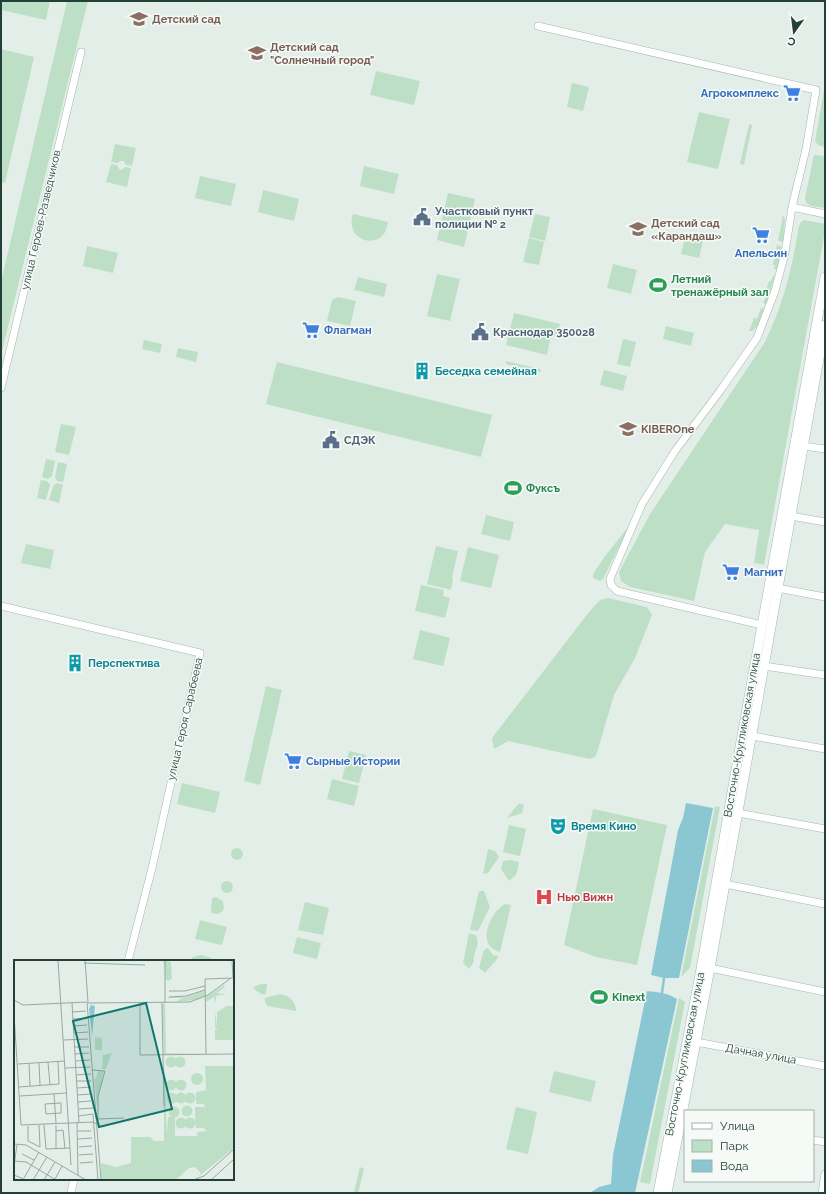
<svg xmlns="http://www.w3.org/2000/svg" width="826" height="1194" font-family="Raleway,sans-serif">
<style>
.green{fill:#bddfc6}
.water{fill:#8bc7d3}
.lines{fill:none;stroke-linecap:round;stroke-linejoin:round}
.stream{stroke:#8bc7d3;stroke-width:2.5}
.street-casing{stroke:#a6b6b0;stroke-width:8}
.secondary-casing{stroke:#a2bab2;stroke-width:10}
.street{stroke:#fff;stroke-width:7}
.secondary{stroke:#fff;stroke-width:9}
.labels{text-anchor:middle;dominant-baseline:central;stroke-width:3;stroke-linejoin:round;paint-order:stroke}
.education-label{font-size:11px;font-weight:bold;fill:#785e54;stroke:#f5faf7;text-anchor:start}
.shop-label{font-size:11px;font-weight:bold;fill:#366cbe;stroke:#f5faf7;text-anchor:start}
.service-label{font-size:11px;font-weight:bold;fill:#4e5e75;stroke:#f5faf7;text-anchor:start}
.street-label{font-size:11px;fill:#234038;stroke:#f5faf7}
.leisure-label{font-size:11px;font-weight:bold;fill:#27864d;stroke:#f5faf7;text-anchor:start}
.culture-label{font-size:11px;font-weight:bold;fill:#0d838f;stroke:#f5faf7;text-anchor:start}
.health-label{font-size:11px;font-weight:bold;fill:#be3a42;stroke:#f5faf7;text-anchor:start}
.inset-road{fill:none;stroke:#97a8a2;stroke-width:1}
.view{fill:#0f766e;fill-opacity:0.15;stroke:#0f766e;stroke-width:2}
.inset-edge{fill:none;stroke:#234038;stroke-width:2}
</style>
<rect width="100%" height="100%" fill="#e4eee9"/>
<path class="green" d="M1 1H50L46 20 1 10Z
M67 1H88L1 355V282Z
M1 49 34 57 5 183 1 182Z
M376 71 420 81 414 105 370 95Z
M572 83 589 87 583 111 567 107Z
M824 90 825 91V147L818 145 815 141Z
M699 112 730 119 718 169 687 162Z
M751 124 752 126 744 164 742 165 740 163 749 125Z
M115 144 136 148 132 166 126 165 124 161H121L117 163 111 162Z
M814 155 825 156V208L811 206 806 203 805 198Z
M111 164 117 165 119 169 122 170 125 167 131 168 127 187 106 182Z
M364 166 399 174 394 194 360 186Z
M200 176 236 184 231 206 195 198Z
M263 190 299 199 294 221 258 212Z
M448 193 475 199 464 247 437 240Z
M353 214 388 222C387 226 386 231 384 234 375 246 354 241 352 226 351 222 352 218 353 214Z
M535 214 550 217 545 241 529 237Z
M783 215 785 219 783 242 778 241Z
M804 220 825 224V231L764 565 754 563 759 530 725 524 705 552 694 601 630 587 621 581 619 572 650 514 765 342C784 302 792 269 799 226L801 222Z
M686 233 704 237 699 258 681 254Z
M529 238 544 242 539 265 523 262Z
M777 245 782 247 777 270 774 269 775 266 773 264Z
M87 246 118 253 113 273 83 266Z
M613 264 637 270 631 294 607 288Z
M437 274 460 279 450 321 427 316Z
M773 276H775L766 304 763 303 768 292 766 291 769 281H771Z
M358 277 387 284 384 297 354 290Z
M338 297 356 301 350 326 327 321 332 300Z
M761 308 765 309 757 327 752 331H749L754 318 757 319Z
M514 313 560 324 557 337 551 335 547 355 506 345Z
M666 326 694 333 691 346 663 339Z
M623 339 636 342 630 367 617 364Z
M144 340 162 344 160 353 142 349Z
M178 348 198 352 196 362 176 357Z
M506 361 540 369 541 370 540 372 506 364Z
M277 362 492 415 481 457 266 404Z
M604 370 627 376 623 391 600 385Z
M61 424 76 427 69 455 55 452Z
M46 459 55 461 52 476 48 479 42 477Z
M58 462 67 464 63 482 57 481 55 477Z
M41 480 47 481 50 485 46 500 37 498Z
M57 483 63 485 59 503 49 500 53 486Z
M486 515 514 522 510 541 481 534Z
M630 525 603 579 600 581 593 578V574L605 556Z
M26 544 54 550 50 569 21 563Z
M436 546 458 551 452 578 453 579 451 590 427 584Z
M468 547 499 555 491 588 460 581Z
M421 585 444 590 443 596 450 598 445 618 415 611Z
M608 598 647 607 652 615 635 658 614 695 596 756 590 759 508 741 494 749 492 738 589 612 600 600Z
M420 630 450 638 443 666 413 659Z
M266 686 282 690 260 785 244 781Z
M349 751 366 755 359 783 342 779Z
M332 779 359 786 354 806 327 799Z
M182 783 220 792 215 813 177 804Z
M519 803 524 805 522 813 507 818Z
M715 806 720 807 690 968 681 977Z
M593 809 667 825 637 965 596 957 564 945Z
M509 825 526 829 520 856 503 852Z
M231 854a6 6 0 1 1 12 0a6 6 0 1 1-12 0Z
M488 849 495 851 499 857 488 873 483 874Z
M510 860 519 862 516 875 509 881 501 869 503 861Z
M221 887a6 6 0 1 1 12 0a6 6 0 1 1-12 0Z
M479 891H484L490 907 478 931 470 930Z
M216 897 223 901 224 908 222 912 218 914 211 913 212 898Z
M305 902 329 908 323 935 298 930Z
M505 904 511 905 500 952C475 946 490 912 505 904Z
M200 920 227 927 222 945 195 939Z
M469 933 476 935C481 948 472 952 474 962L469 969 463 963Z
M297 937 321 943 317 959 293 953Z
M488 948 493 955 498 956 497 959 485 973 479 968 484 950Z
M201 955 209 957 214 961H189L193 957Z
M261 984H267L266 994C260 995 256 991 253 987Z
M280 994C290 996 296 1001 296 1011L267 1006 265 1002V998Z
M679 998 685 1002 650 1184 640 1182Z
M554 1071 596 1081 591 1102 549 1092Z
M516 1107 537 1112 528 1154 506 1149Z
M360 1167 364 1169 358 1193H354Z"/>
<path class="water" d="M686 803 713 808 679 978H664L651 975 678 830 683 818Z
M647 991C657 992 668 993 677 999L635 1193H590L599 1187 611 1184 613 1155Z"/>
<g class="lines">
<path class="stream" d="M662 993 664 978"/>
<g class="street-casing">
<path id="street" d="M538 26 816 90 806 149 792 207 785 253 775 291 757 338 720 391 675 451 642 504 610 579 611 585 617 591 762 625
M792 207 825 214
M1 388 81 52
M803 446 825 449
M791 516 825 522
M777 588 825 597
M1 606 200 653 152 868 128 961
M764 666 825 675
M752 736 825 749
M738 813 825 829
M725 884 825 904
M710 968 825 992
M696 1042 825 1066
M813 1140 825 1142
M71 1193 74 1179
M822 1193 825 1174"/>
</g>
<g class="secondary-casing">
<path id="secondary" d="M658 1193 701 969 740 747 825 277
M667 1193 710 968 825 325"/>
</g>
<use href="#street" class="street"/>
<use href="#secondary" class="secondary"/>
</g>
<defs>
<g id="school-bare" transform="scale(1.38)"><path d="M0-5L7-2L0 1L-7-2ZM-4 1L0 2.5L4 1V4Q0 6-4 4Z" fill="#8d6e63" stroke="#f5faf7" stroke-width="2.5" paint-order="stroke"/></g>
<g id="supermarket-bare" transform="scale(1.38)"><path d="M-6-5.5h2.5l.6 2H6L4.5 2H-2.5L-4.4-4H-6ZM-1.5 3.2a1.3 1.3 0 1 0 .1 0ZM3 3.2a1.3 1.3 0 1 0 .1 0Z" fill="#3f7fe0" stroke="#f5faf7" stroke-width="2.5" paint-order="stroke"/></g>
<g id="civic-bare" transform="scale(1.38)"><path d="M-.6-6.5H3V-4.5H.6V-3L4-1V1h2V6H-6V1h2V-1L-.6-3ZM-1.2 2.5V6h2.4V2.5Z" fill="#5c6f8a" stroke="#f5faf7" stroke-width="2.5" paint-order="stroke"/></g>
<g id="stadium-bare" transform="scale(1.38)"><path d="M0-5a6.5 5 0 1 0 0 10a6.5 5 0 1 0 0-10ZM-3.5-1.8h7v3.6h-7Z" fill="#2e9e5b" stroke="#f5faf7" stroke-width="2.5" paint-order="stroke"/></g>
<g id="building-bare" transform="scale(1.38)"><path d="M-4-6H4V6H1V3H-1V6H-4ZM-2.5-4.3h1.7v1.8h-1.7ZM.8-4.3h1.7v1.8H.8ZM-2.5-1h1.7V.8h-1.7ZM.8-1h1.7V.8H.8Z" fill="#0f9aa8" stroke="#f5faf7" stroke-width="2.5" paint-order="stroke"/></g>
<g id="theatre-bare" transform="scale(1.38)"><path d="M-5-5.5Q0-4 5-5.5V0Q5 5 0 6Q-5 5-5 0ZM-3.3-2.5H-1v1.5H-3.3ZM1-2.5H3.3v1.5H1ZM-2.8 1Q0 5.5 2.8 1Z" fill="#0f9aa8" stroke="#f5faf7" stroke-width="2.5" paint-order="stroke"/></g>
<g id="hospital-bare" transform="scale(1.38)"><path d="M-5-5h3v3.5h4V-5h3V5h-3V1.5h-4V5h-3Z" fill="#e0444e" stroke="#f5faf7" stroke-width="2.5" paint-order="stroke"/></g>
</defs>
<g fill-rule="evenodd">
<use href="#school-bare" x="139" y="19"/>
<use href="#school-bare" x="257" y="53"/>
<use href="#supermarket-bare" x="792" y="93"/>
<use href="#civic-bare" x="422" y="217"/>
<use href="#school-bare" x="638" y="229"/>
<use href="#supermarket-bare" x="761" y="235"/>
<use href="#stadium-bare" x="658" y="285"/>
<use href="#supermarket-bare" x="311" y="330"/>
<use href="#civic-bare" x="480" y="332"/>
<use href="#building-bare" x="422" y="371"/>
<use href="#school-bare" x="628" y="429"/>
<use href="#civic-bare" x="331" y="440"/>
<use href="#stadium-bare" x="513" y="488"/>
<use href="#supermarket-bare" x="731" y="572"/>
<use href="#building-bare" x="75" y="663"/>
<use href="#supermarket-bare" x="293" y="761"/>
<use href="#theatre-bare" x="558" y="826"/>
<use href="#hospital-bare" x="544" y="897"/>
<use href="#stadium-bare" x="599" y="997"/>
</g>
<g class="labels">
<g class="education-label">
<text x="152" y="19">Детский сад</text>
<text x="270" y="47">Детский сад<tspan x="270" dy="13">"Солнечный город"</tspan></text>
<text x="651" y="223">Детский сад<tspan x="651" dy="13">«Карандаш»</tspan></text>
<text x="641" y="429">KIBEROne</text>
</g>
<g class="shop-label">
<text x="779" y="93" text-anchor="end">Агрокомплекс</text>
<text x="761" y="253" text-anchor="middle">Апельсин</text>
<text x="324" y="330">Флагман</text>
<text x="744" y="572">Магнит</text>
<text x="306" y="761">Сырные Истории</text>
</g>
<g class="service-label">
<text x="435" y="211">Участковый пункт<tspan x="435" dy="13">полиции № 2</tspan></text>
<text x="493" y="332">Краснодар 350028</text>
<text x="344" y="440">СДЭК</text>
</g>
<g class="street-label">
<text transform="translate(41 220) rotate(-77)">улица Героев-Разведчиков</text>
<text transform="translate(185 719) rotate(-77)">улица Героя Сарабеева</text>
<text transform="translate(742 735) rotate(-80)">Восточно-Кругликовская улица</text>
<text transform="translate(685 1054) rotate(-79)">Восточно-Кругликовская улица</text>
<text transform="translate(761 1054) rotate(10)">Дачная улица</text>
</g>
<g class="leisure-label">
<text x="671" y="279">Летний<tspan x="671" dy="13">тренажёрный зал</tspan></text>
<text x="526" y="488">Фуксъ</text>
<text x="612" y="997">Kinext</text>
</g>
<g class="culture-label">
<text x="435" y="371">Беседка семейная</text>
<text x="88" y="663">Перспектива</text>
<text x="571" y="826">Время Кино</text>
</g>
<g class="health-label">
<text x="557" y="897">Нью Вижн</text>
</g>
</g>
<g transform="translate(14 960)">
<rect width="220" height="220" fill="#e4eee9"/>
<path d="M149 0 157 2 158 18 155 21 152 20ZM210 25 211 27 203 33 212 34 202 36V43L200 37 192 42V37ZM154 31V37H172L190 31 191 36 181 40 162 42 168 38H154ZM148 44H151L152 93 191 94 150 95ZM213 46H219L220 80H201V70L204 69 201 68V52L203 67V52ZM81 77 88 78V90H81ZM98 93 92 109H88L89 95ZM150 96 153 176 154 157H161V176H183L184 172 193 171 190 168H182L181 156V147H190L191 156 190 141V144H182V132L192 130 191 106H220V188L184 217 187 213 181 207 175 208 162 220H87V203L102 207 117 203V177H136L140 181H150ZM160.5 102a5.5 5.5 0 1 1 11 0a5.5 5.5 0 1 1-11 0ZM151.5 102a5.5 5.5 0 1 1 11 0a5.5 5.5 0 1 1-11 0ZM84 111H90L83 146 80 119 82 118ZM177 119a6 6 0 1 1 12 0a6 6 0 1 1-12 0ZM151.5 125a5.5 5.5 0 1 1 11 0a5.5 5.5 0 1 1-11 0ZM161.5 125a5.5 5.5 0 1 1 11 0a5.5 5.5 0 1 1-11 0ZM170.5 138a5.5 5.5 0 1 1 11 0a5.5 5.5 0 1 1-11 0ZM152.5 138a5.5 5.5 0 1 1 11 0a5.5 5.5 0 1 1-11 0ZM161.5 138a5.5 5.5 0 1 1 11 0a5.5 5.5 0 1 1-11 0ZM167.5 151a5.5 5.5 0 1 1 11 0a5.5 5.5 0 1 1-11 0ZM154.5 152a5.5 5.5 0 1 1 11 0a5.5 5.5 0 1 1-11 0ZM161.5 163a5.5 5.5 0 1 1 11 0a5.5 5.5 0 1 1-11 0ZM170.5 163a5.5 5.5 0 1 1 11 0a5.5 5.5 0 1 1-11 0Z" fill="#bddfc6"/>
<path d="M77 45 81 46 78 76 75 49Z" fill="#8bc7d3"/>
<path class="inset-road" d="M44 0 57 205M71 0 74 42M151 0V43M218 0 219 17M70 3 131 5M155 31H171L191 26M155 37 172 36 191 30M0 40 9 45 73 42 87 220M58 43 65 163M74 43 176 42 194 35 217 18M126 43V95L220 94M148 43 150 146M59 52 72 51M0 54 7 165 80 162 82 164M59 59 73 58M60 66 73 65M60 73 74 72M49 80 74 79M61 87H75M61 94 75 93M192 94 191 19 220 18M62 101 76 100M34 102 36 125M15 103 16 126M25 103 26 125M4 104 51 101M51 108 76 107M78 110 91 111 84 136V159L110 158M62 115 77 114M63 121H77M5 127 45 124 44 102M63 128 77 127M40 134 42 163M63 135 78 134M6 136 53 133M64 142 77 141M47 143V153L32 154 31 144ZM65 149 79 148M79 154 84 220M65 156 79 154M63 163 64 215M25 165 26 187M30 165 32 189 56 188M42 165V189M14 166V181L26 187M42 171 49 170 51 189M64 171H77M64 179 78 178M0 184 12 185 72 220M65 187 78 186M8 194 20 200M65 195 79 194M0 201 12 202 42 220M66 203 79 202M0 205 3 185M0 215 12 220M10 218 25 192M41 219 48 206M19 220 33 197M30 220 41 202M179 220 190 216 220 189M197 220 220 199"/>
<path class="view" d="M132 43 158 149 85 167 59 61Z"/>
<rect width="220" height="220" class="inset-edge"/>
</g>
<rect width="826" height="1194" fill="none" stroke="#234038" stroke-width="4"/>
<rect x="684" y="1110" width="130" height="72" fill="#f5faf7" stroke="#a1b0ab"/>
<rect x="692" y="1123" width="20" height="6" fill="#ffffff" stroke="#a1b0ab"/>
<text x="720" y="1130" font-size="12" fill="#234038">Улица</text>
<rect x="692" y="1140" width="20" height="12" fill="#bddfc6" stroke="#a1b0ab"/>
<text x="720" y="1150" font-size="12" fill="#234038">Парк</text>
<rect x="692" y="1160" width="20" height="12" fill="#8bc7d3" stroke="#a1b0ab"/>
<text x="720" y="1170" font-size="12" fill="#234038">Вода</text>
<g transform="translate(794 32) rotate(194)" stroke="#f5faf7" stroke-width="3" paint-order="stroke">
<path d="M0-3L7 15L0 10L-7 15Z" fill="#234038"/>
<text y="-6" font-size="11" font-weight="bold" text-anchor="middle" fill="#234038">С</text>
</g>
</svg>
